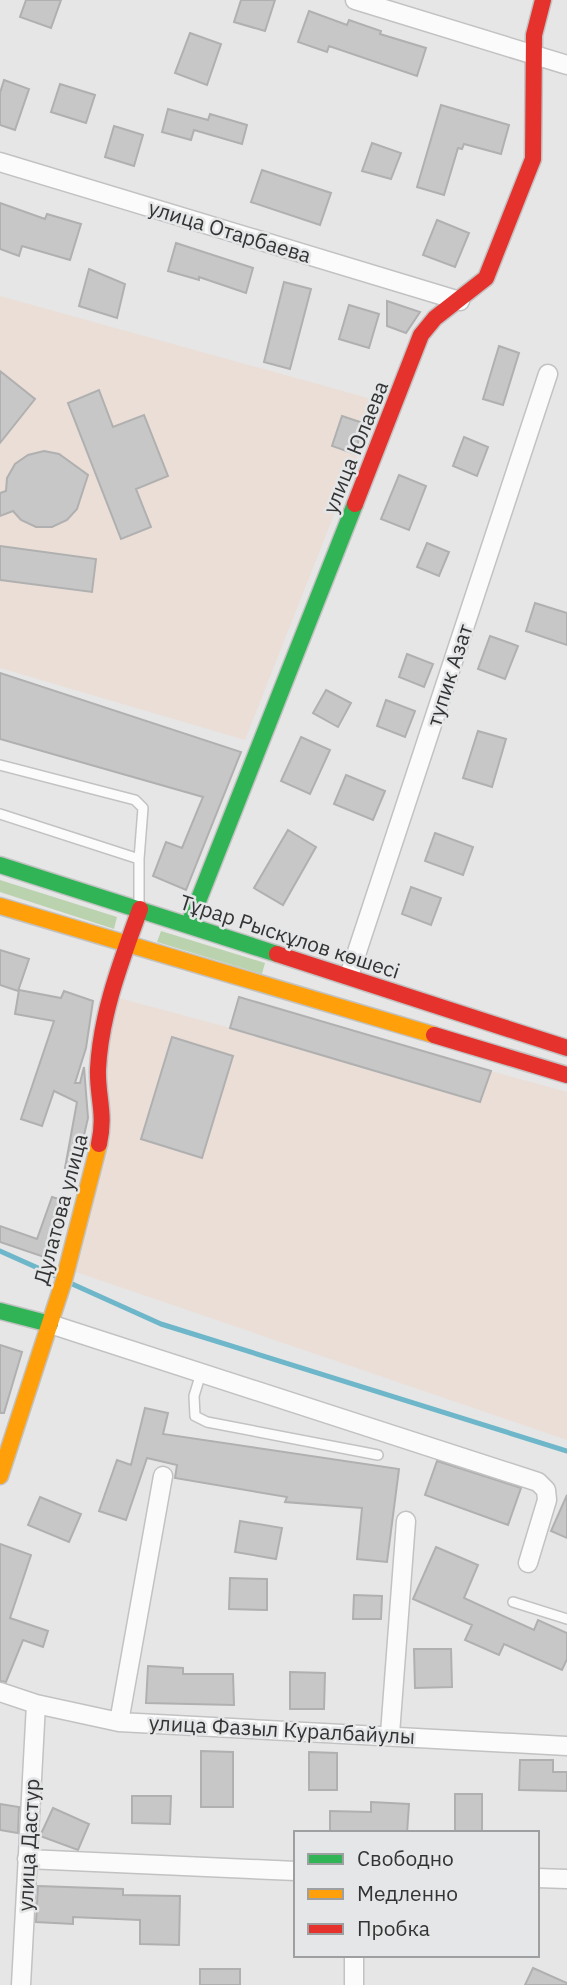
<svg xmlns="http://www.w3.org/2000/svg" width="567" height="1985" font-family="'IBM Plex Sans',sans-serif">
<style>
.commercial{fill:#eaded7}
.green{fill:#bbd2af}
.lines{fill:none;stroke-linecap:round;stroke-linejoin:round}
.stream{stroke:#6eb6c9;stroke-width:5}
.building{fill:#c7c7c7;stroke:#b0b0b0;stroke-width:2}
.lane-casing{stroke:#c2c2c2;stroke-width:12}
.street-casing{stroke:#c2c2c2;stroke-width:21}
.fast-casing{stroke:#c2c2c2;stroke-width:19}
.slow-casing{stroke:#c2c2c2;stroke-width:19}
.jam-casing{stroke:#c2c2c2;stroke-width:19}
.lane{stroke:#fbfbfb;stroke-width:9}
.street{stroke:#fbfbfb;stroke-width:18}
.fast{stroke:#30b455;stroke-width:16}
.slow{stroke:#ff9f0a;stroke-width:16}
.jam{stroke:#e5322d;stroke-width:16}
.labels{text-anchor:middle;dominant-baseline:central;stroke-width:5;stroke-linejoin:round;paint-order:stroke}
.street-label{font-size:21px;fill:#343435;stroke:#e5e6e7}
</style>
<rect width="100%" height="100%" fill="#e6e6e6"/>
<path class="commercial" d="M0 296 379 401 245 740 0 668Z
M115 997 298 1046 480 1101 491 1071 567 1092V1440L73 1271 110 1115 100 1049Z"/>
<path class="green" d="M0 880 117 917 114 929 0 892Z
M161 931 265 963 262 974 157 942Z"/>
<g class="lines">
<path class="stream" d="M0 1251 58 1277
M70 1283 161 1324 567 1451"/>
</g>
<path class="building" d="M26 0H61L51 28 20 17Z
M241 0H275L265 31 234 22Z
M309 11 347 25 349 20 381 31 380 34 426 48 417 76 329 46 327 52 298 42Z
M190 33 221 44 207 85 175 73Z
M4 80 29 89 15 130 0 125V93Z
M60 84 95 95 86 123 51 112Z
M441 105 509 125 501 154 464 144 462 149 458 148 444 195 417 187Z
M168 109 208 120 210 114 247 125 242 144 194 130 191 140 162 132Z
M114 126 143 135 134 166 105 157Z
M372 143 401 153 391 179 362 171Z
M262 170 331 193 320 225 251 202Z
M0 203 45 219 47 214 81 224 70 260 22 246 19 256 0 249Z
M437 220 469 233 455 267 423 255Z
M176 243 253 268 246 293 199 277V280L168 271Z
M89 269 125 284 117 318 79 306Z
M284 282 311 289 290 369 264 362Z
M387 301 420 312 406 333 387 326Z
M349 305 379 314 369 348 339 339Z
M499 346 519 353 503 405 483 399Z
M0 371 35 399 0 443Z
M99 390 113 427 144 415 168 476 136 489 151 527 121 539 68 403Z
M342 416 363 423 355 454 332 446Z
M464 437 488 447 477 476 453 466Z
M44 451 59 454 88 475 77 509 67 520 52 527H36L21 520 13 511 0 516V493L6 491 7 478 15 464 28 455Z
M399 475 426 486 409 530 381 519Z
M427 543 449 552 439 576 417 567Z
M0 546 96 559 92 592 0 580Z
M535 603 567 613V645L526 631Z
M490 636 518 646 505 679 478 669Z
M407 654 433 664 424 687 399 677Z
M0 673 241 752 186 890 153 876 166 842 182 848 203 797 0 739Z
M326 690 351 703 338 727 313 713Z
M386 700 415 711 405 737 377 726Z
M478 731 506 739 492 787 463 778Z
M301 737 330 750 310 794 281 781Z
M346 775 385 791 373 820 334 804Z
M288 830 316 847 283 905 254 888Z
M435 833 473 847 463 875 425 861Z
M411 887 441 898 431 925 402 914Z
M0 950 29 959 18 991 0 985Z
M19 990 61 998 64 991 93 1001 86 1048 75 1083H80L84 1067 88 1118 76 1170 65 1168 77 1102 54 1091 42 1126 21 1119 54 1021 15 1014Z
M239 997 491 1071 480 1102 230 1028Z
M172 1037 233 1056 202 1158 141 1139Z
M52 1197 68 1202 53 1260 0 1242V1226L37 1239Z
M0 1345 22 1352 4 1413H0Z
M145 1408 168 1413 163 1434 399 1469 387 1562 357 1559 362 1508 285 1502 287 1497 175 1478 177 1465 147 1458 126 1520 99 1511 117 1460 131 1465Z
M437 1461 521 1488 508 1525 425 1495Z
M567 1495V1538L551 1531Z
M40 1497 81 1514 69 1542 28 1525Z
M240 1521 282 1528 276 1559 235 1552Z
M0 1544 31 1555 10 1618 48 1631 43 1647 23 1640 6 1682 0 1681Z
M436 1547 478 1565 464 1598 534 1630 538 1620 567 1633V1659L562 1670 504 1644 499 1655 465 1640 472 1625 413 1599Z
M230 1578 267 1579V1610L229 1609Z
M354 1595 382 1596 381 1619H353Z
M414 1649H451L452 1687 415 1688Z
M148 1666 183 1668V1674H233L234 1705 146 1703Z
M290 1672 325 1673 324 1709H290Z
M201 1751 233 1752V1807H201Z
M309 1752 337 1753V1790H309Z
M520 1760H553V1772H567V1791L519 1790Z
M455 1794H482V1833H455Z
M132 1796H171L170 1824 132 1823Z
M371 1802 409 1804 407 1833H330V1811L371 1812Z
M0 1804 19 1807 18 1833 0 1830Z
M53 1808 89 1824 78 1850 40 1836Z
M38 1886 123 1889V1895L180 1896 179 1945 140 1944V1920L73 1917V1924L36 1922Z
M533 1968 567 1983V1985H525Z
M200 1969H240V1985H200Z"/>
<g class="lines">
<g class="lane-casing">
<path id="lane" d="M0 765 135 800 143 808 139 859V907
M0 814 139 859
M201 1373 194 1396 195 1416 207 1422 378 1455
M513 1602 567 1619"/>
</g>
<g class="street-casing">
<path id="street" d="M355 0 567 65
M0 162 460 301
M349 976 548 374
M50 1324 538 1482 546 1490 547 1500 528 1563
M0 1692 36 1704 119 1722 567 1746
M119 1722 163 1476
M390 1734 406 1521
M27 1859 296 1871
M537 1878 567 1879
M354 1955V1985
M21 1985 36 1704"/>
</g>
<g class="fast-casing">
<path id="fast" d="M0 865 277 954
M189 924 355 504
M0 1311 50 1324"/>
</g>
<g class="slow-casing">
<path id="slow" d="M0 906 434 1035
M0 1476 64 1280 99 1144"/>
</g>
<g class="jam-casing">
<path id="jam" d="M355 504 421 335 435 318 486 278 533 159 534 35 543 0
M277 954 567 1048
M434 1035 567 1075
M99 1144C106 1113 97 1097 98 1069 101 1013 121 962 140 909"/>
</g>
<use href="#lane" class="lane"/>
<use href="#street" class="street"/>
<use href="#fast" class="fast"/>
<use href="#slow" class="slow"/>
<use href="#jam" class="jam"/>
</g>
<g class="labels">
<g class="street-label">
<text transform="translate(230 231) rotate(17)">улица Отарбаева</text>
<text transform="translate(355 447) rotate(-68)">улица Юлаева</text>
<text transform="translate(449 675) rotate(-72)">тупик Азат</text>
<text transform="translate(290 936) rotate(18)">Тұрар Рыскұлов көшесі</text>
<text transform="translate(60 1209) rotate(-75)">Дулатова улица</text>
<text transform="translate(282 1729) rotate(3)">улица Фазыл Куралбайулы</text>
<text transform="translate(28 1845) rotate(-87)">улица Дастур</text>
</g>
</g>
<rect x="294" y="1831" width="245" height="126" fill="#e5e6e7" stroke="#9e9fa0" stroke-width="2"/>
<rect x="308" y="1854" width="35" height="10" fill="#30b455" stroke="#9e9fa0" stroke-width="2"/>
<text x="357" y="1866" font-size="21" fill="#343435">Свободно</text>
<rect x="308" y="1889" width="35" height="10" fill="#ff9f0a" stroke="#9e9fa0" stroke-width="2"/>
<text x="357" y="1901" font-size="21" fill="#343435">Медленно</text>
<rect x="308" y="1924" width="35" height="10" fill="#e5322d" stroke="#9e9fa0" stroke-width="2"/>
<text x="357" y="1936" font-size="21" fill="#343435">Пробка</text>
</svg>
